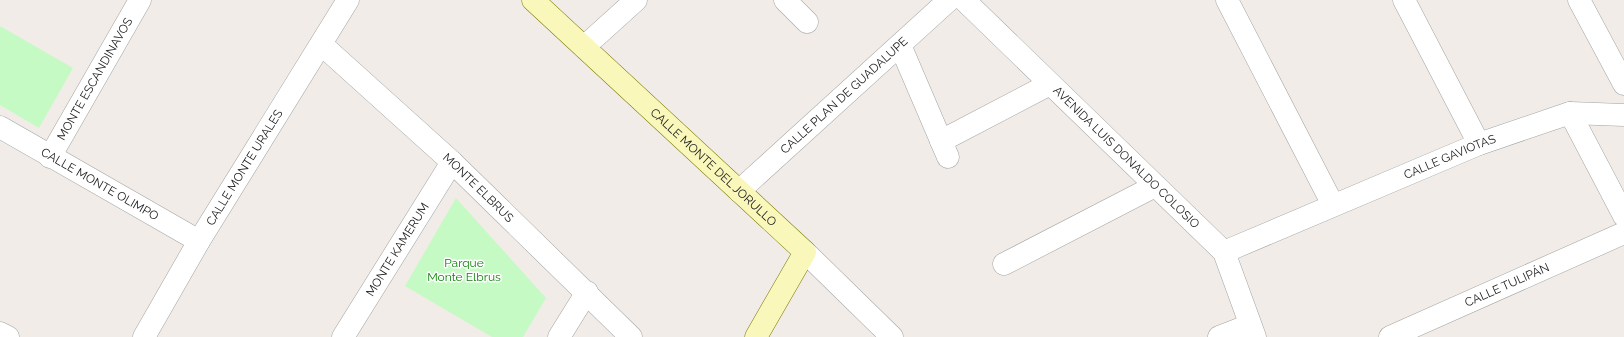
<svg xmlns="http://www.w3.org/2000/svg" width="1624" height="337" font-family="Raleway,sans-serif">
<style>
.park{fill:#c6fac4}
.lines{fill:none;stroke-linecap:round;stroke-linejoin:round}
.street-casing{stroke:#a4a4a4;stroke-width:23}
.secondary-casing{stroke:#7a7a04;stroke-width:23}
.street{stroke:#fff;stroke-width:22}
.secondary{stroke:#faf7bb;stroke-width:22}
.labels{text-anchor:middle;dominant-baseline:central;stroke-width:3;stroke-linejoin:round;paint-order:stroke}
.street-label{font-size:12px;fill:#202020;stroke:#fff}
.park-label{font-size:12px;fill:#0e810b;stroke:#fff}
</style>
<rect width="100%" height="100%" fill="#f1ece7"/>
<path class="park" d="M0 26 73 68 39 128 0 105Z
M456 198 546 298 523 337H492L405 286Z"/>
<g class="lines">
<g class="street-casing">
<g id="street">
<path d="M785 0 807 22"/>
<path id="s1" d="M964 0 1224 252 1255 337"/>
<path d="M1227 0 1333 205"/>
<path d="M1404 0 1479 144"/>
<path d="M1579 0 1624 84"/>
<path id="s2" d="M321 44 452 162 631 337"/>
<path d="M900 45 948 157"/>
<path d="M584 47 636 0"/>
<path d="M1570 113 1624 216"/>
<path id="s3" d="M0 127 199 241"/>
<path d="M941 141 1050 84"/>
<path id="s4" d="M50 157 140 0"/>
<path id="s5" d="M739 191 949 0"/>
<path d="M805 252 892 337"/>
<path id="s6" d="M1224 252 1479 144 1570 113 1624 115"/>
<path d="M1004 264 1155 186"/>
<path d="M0 333 8 337"/>
<path id="s7" d="M144 337 199 241 348 0"/>
<path id="s8" d="M343 337 452 162"/>
<path d="M559 337 587 292"/>
<path d="M1219 337 1250 325"/>
<path id="s9" d="M1390 337 1624 233"/>
</g>
</g>
<g class="secondary-casing">
<g id="secondary">
<path id="s10" d="M533 0 805 252 756 337"/>
</g>
</g>
<use href="#street" class="street"/>
<use href="#secondary" class="secondary"/>
</g>
<g class="labels">
<g class="street-label">
<text stroke="none"><textPath href="#s4" startOffset="90">MONTE ESCANDINAVOS</textPath></text>
<text stroke="none"><textPath href="#s5" startOffset="142">CALLE PLAN DE GUADALUPE</textPath></text>
<text stroke="none"><textPath href="#s6" startOffset="245">CALLE GAVIOTAS</textPath></text>
<text stroke="none"><textPath href="#s1" startOffset="226">AVENIDA LUIS DONALDO COLOSIO</textPath></text>
<text stroke="none"><textPath href="#s10" startOffset="246">CALLE MONTE DEL JORULLO</textPath></text>
<text stroke="none"><textPath href="#s7" startOffset="197">CALLE MONTE URALES</textPath></text>
<text stroke="none"><textPath href="#s3" startOffset="115">CALLE MONTE OLIMPO</textPath></text>
<text stroke="none"><textPath href="#s2" startOffset="213">MONTE ELBRUS</textPath></text>
<text stroke="none"><textPath href="#s8" startOffset="103">MONTE KAMERUM</textPath></text>
<text stroke="none"><textPath href="#s9" startOffset="128">CALLE TULIPÁN</textPath></text>
</g>
<g class="park-label">
<text x="464" y="263">Parque<tspan x="464" dy="14">Monte Elbrus</tspan></text>
</g>
</g>
</svg>
